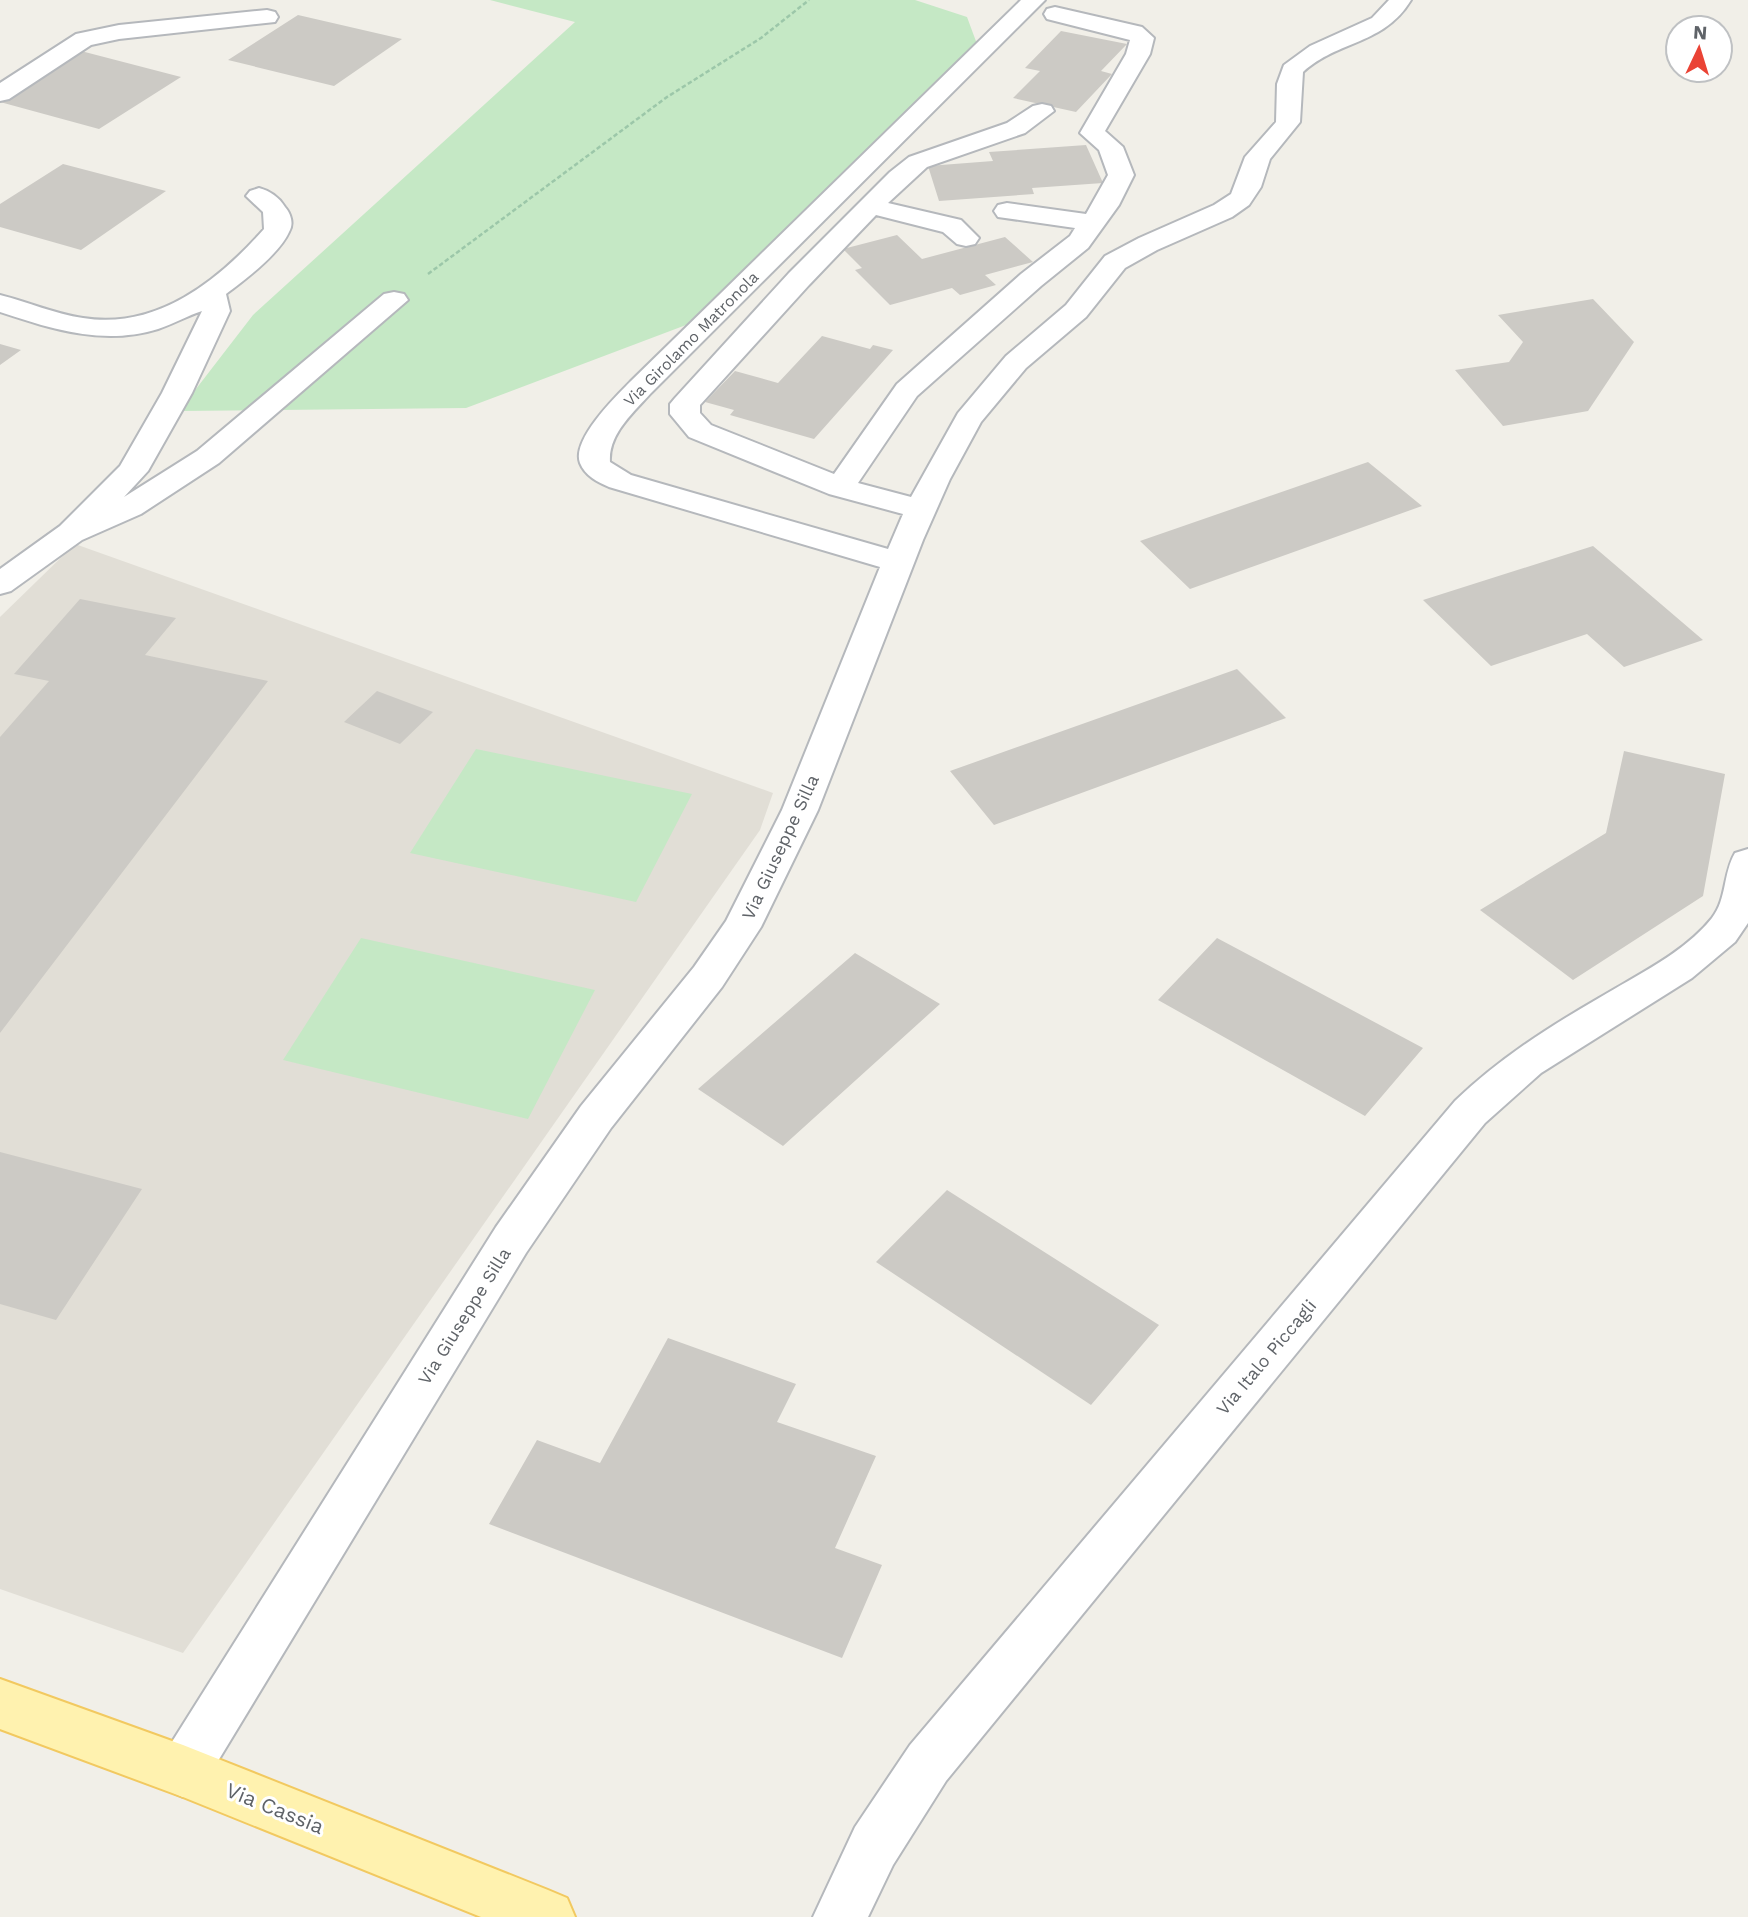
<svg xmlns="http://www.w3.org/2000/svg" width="1748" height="1917" font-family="'Work Sans',sans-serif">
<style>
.education{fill:#e1ded6}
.green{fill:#c5e8c5}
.building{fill:#cccac5}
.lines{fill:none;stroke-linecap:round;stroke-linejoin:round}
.minor-casing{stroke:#b5b8bc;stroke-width:4}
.major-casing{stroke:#f2c960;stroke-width:4}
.path{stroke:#9cc7a9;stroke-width:2.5;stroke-dasharray:4.5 2.5;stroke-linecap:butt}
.minor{fill:#fff;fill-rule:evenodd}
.major{fill:#fff2af;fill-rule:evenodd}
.labels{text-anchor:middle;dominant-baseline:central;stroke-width:6;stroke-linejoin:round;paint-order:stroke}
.far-street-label{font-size:16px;fill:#5f6368;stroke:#fff}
.street-label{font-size:18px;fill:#5f6368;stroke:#fff}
.near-street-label{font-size:21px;fill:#5f6368;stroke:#fff}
</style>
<rect width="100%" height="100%" fill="#f1efe8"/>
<path class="education" d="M75 544 773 793 760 830 183 1653 0 1589V617Z"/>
<path class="green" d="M490 0H915L967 17 977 44 686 325 466 408 179 411 253 315 575 22Z
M476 749 692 794 636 902 410 853Z
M361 938 595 990 528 1119 283 1060Z"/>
<path class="building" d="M298 15 402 39 334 86 228 60Z
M1061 31 1127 44 1101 71 1112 74 1076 112 1013 98 1040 71 1025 68Z
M81 51 181 77 99 129 0 102V99Z
M1086 145 1103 183 1032 188 1034 194 939 201 928 166 993 161 989 152Z
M63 164 166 191 81 250 0 227V204Z
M897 235 922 259 1005 237 1033 262 985 275 996 285 960 295 952 288 890 305 855 270 862 268 843 249Z
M1593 299 1634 342 1588 411 1503 426 1455 370 1509 362 1523 342 1498 315Z
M822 336 870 349 873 345 893 350 814 439 730 415 734 410 705 402 735 371 778 383Z
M0 344 21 350 0 365Z
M1368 462 1422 506 1190 589 1140 541Z
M1593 546 1703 640 1624 667 1587 634 1491 666 1423 600Z
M80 599 176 618 145 655 268 681 0 1033V737L49 681 14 674Z
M1237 669 1286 718 994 825 950 771Z
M377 691 433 712 400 744 344 722Z
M1624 751 1725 774 1703 896 1573 980 1480 910 1606 833Z
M1217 938 1423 1048 1365 1116 1158 1000Z
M855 953 940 1004 783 1146 698 1089Z
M0 1152 142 1189 56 1320 0 1304Z
M947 1190 1159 1325 1091 1405 876 1262Z
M668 1338 796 1384 777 1422 876 1456 835 1548 882 1565 842 1658 489 1524 537 1440 600 1463Z"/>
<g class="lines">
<g class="minor-casing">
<path id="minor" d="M1021 0H1045L651 393C634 412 608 434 610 462L631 475 888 549 903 514 829 494 689 437 670 414V404L675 398 789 273 890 172 909 157 1007 123 1033 106 1042 104 1051 106 1054 111 1025 133 927 167 888 203 961 220 979 238 975 244 966 246 957 244 943 232 876 215 809 285 700 405V413L711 425 834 474 897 384 1021 274 1070 236 1075 228 998 217 994 211 998 205 1007 203 1086 214 1108 175 1099 150 1080 133 1126 54 1130 40 1047 19 1044 14 1047 9 1055 7 1142 27 1154 38 1150 54 1105 131 1123 147 1134 175 1119 205 1088 248 1041 286 917 396 858 483 911 497 958 413 1006 356 1066 305 1105 256 1139 238 1214 205 1231 194 1245 157 1276 122 1277 84 1284 65 1310 46 1372 18 1389 0H1411C1384 45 1338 40 1303 72L1300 122 1270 159 1261 187 1249 205 1232 217 1157 250 1125 268 1086 317 1026 368 981 422 950 479 923 540 818 810 761 927 722 987 611 1128 526 1253 201 1789 183 1797 165 1789 157 1771 165 1753 496 1227 581 1106 694 967 726 921 782 810 880 567 609 487C598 482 585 476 580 463 571 440 616 396 631 381Z
M267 10 275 12 278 17 275 22 119 39 91 45 9 99 0 101V83L76 34 119 25Z
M259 188C270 191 279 197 285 207 291 214 294 224 289 232 279 254 245 280 226 294L230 311 192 393 148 471 124 497 197 451 384 294 394 292 404 294 408 300 219 463 141 514 82 540 11 591 0 594V569L60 526 120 466 162 393 202 311C189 315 173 324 158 329 103 346 52 329 0 312V295C28 302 55 314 83 318 157 330 218 281 264 229L263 212 246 196 250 191Z
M1748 849V923L1735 942 1692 978 1541 1073 1485 1123 946 1781 893 1865 868 1917H813L855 1827 910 1745 1455 1101C1499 1059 1547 1028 1599 998 1637 975 1684 953 1712 918 1727 899 1723 873 1735 853Z"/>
</g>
<g class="major-casing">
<path id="major" d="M0 1679 183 1745 548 1890 567 1898 575 1917H481L183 1797 0 1729Z"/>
</g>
<path class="path" d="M428 274 667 97 761 38 809 0"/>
<use href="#minor" class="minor"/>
<use href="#major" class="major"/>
</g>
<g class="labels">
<g class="far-street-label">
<text transform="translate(691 339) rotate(-45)">Via Girolamo Matronola</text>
</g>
<g class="street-label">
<text transform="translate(780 847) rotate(-65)">Via Giuseppe Silla</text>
<text transform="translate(464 1316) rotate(-58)">Via Giuseppe Silla</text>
<text transform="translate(1266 1357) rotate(-50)">Via Italo Piccagli</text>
</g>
<g class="near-street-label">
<text transform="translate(275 1808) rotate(22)">Via Cassia</text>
</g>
</g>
<g transform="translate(1699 49) rotate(4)"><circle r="33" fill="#ffffff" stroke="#bfc1c3" stroke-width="2"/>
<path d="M0-5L12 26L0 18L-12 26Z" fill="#ea4335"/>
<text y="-10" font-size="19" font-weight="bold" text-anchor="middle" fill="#5f6368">N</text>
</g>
</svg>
